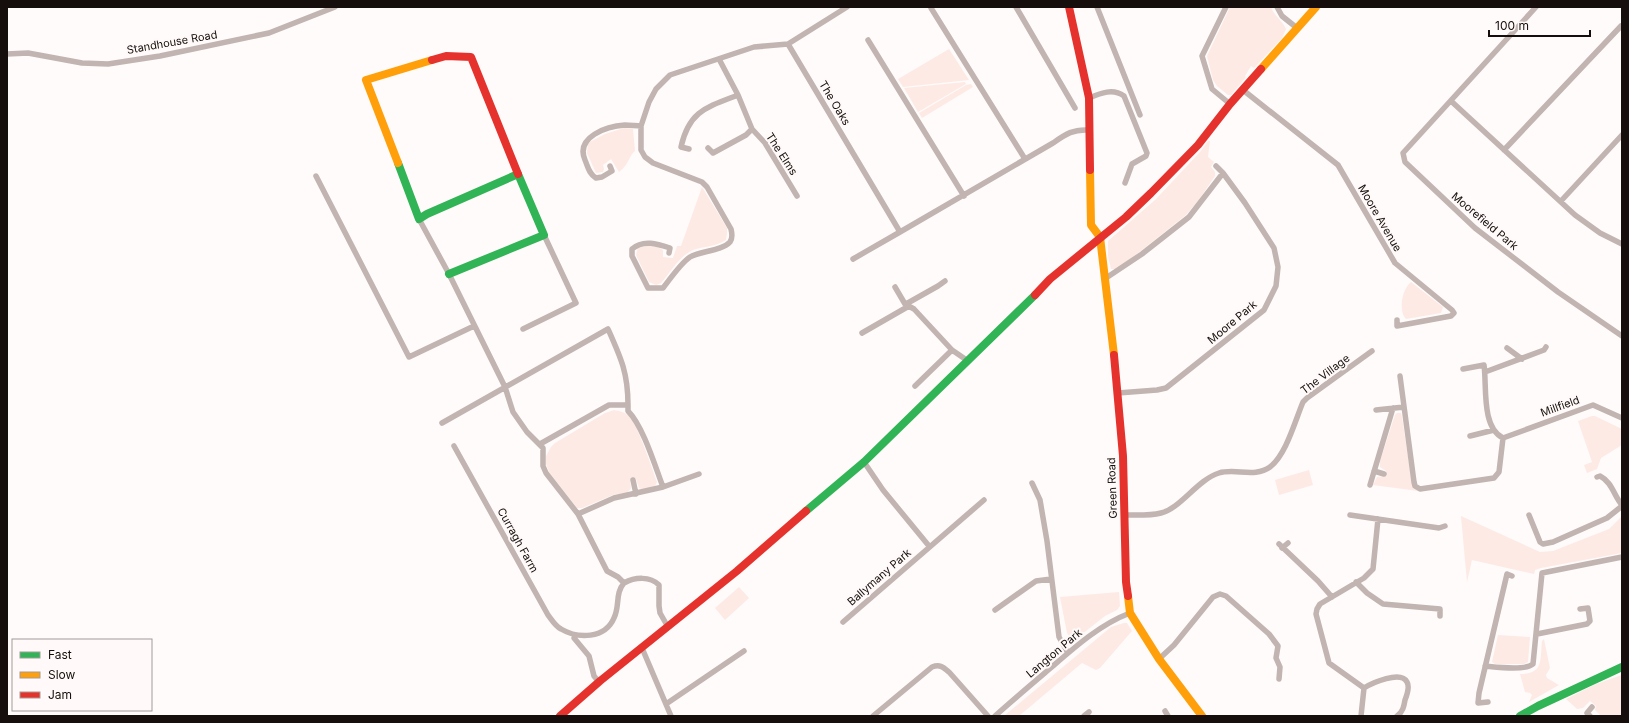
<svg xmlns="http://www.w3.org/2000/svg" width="1629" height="723" font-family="Inter,sans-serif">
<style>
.green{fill:#fdeae5}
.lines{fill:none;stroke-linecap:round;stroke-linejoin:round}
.street{stroke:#c1b4b1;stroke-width:5.5}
.fast{stroke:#30b455;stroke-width:8}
.slow{stroke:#ff9f0a;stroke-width:8}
.jam{stroke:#e5322d;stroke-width:8}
.labels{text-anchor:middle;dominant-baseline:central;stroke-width:4;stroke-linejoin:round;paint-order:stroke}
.street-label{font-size:11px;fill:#150e0c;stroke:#fffaf9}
</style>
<rect width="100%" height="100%" fill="#fefbfa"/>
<path class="green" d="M1230 7H1271C1274 16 1282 20 1286 29L1282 38 1254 68 1251 66 1245 76 1246 77 1231 95H1228L1217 86 1213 80 1207 56Z
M949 49 969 80 903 87 898 79Z
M965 82 966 84 918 112 904 88Z
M971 84 973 87 922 118 919 113 966 85Z
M624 128 633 129 635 151C628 157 629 165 619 172L611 159 603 165 604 169 603 172 596 173 587 153 588 143 605 134Z
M1208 141H1210L1208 157 1214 162 1211 167 1215 172V176L1198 201 1186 215 1118 269H1111L1108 256V241L1156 199 1200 152Z
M702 187 727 228V233L726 240C715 247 704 246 693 250 679 256 671 272 661 283L656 285 649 282 636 255 638 247C646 245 655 244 663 250V257L673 258 677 246H681Z
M1411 282 1443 307 1441 313 1406 319C1398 311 1402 289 1411 282Z
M614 410C620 411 624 412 629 416 638 425 652 469 657 482L655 486 643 490 639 488 636 479 630 480 631 488 627 493 613 495 582 508H577L549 472 546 464V456L551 447 555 443 605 413Z
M1397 413H1401L1402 417 1412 483 1418 491 1373 485 1377 477 1385 476 1386 471 1380 467V461L1395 415Z
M1592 416H1595L1622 429V445L1601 458 1597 469 1587 473 1584 465 1592 462 1578 421Z
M1309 470 1313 485 1279 495 1275 480Z
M1461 516 1540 552 1553 551 1609 529 1622 516V553L1541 568 1535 570 1534 574 1472 560 1467 582Z
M739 587 749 598 725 620 715 608Z
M1119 592 1120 606 1117 610 1105 616 1077 638 1070 637 1067 633 1060 597Z
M1124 623H1127L1132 631 1100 668 1096 670 1082 663 1019 716H1004L1111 627Z
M1498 635 1530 637 1528 662 1524 664H1495L1492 662Z
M1544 639 1550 668 1546 675 1547 678 1559 685 1529 702 1532 695 1530 693 1525 692 1520 674C1544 674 1540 660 1542 641Z
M1622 675V716H1601L1595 710 1596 706 1590 701 1583 708 1577 709 1566 699 1596 684Z"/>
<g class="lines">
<path class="street" d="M847 7 788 44 900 232
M1016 7 1075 108
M1097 7 1140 115
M1226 7 1202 56 1212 89 1230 104
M1277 7 1282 16 1297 28
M1536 7 1403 153 1405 162 1475 228 1558 292 1622 336
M931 8 1025 159
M868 40 964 196
M7 54 28 53 82 63 108 64 160 56 269 33 335 7
M719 59 738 95 752 129 765 143 797 196
M1243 90 1338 165 1395 263 1452 310 1454 313 1451 316 1397 326V320
M1089 98C1101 93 1113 88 1124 96L1147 153 1146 156 1132 164 1125 183
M1451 101 1575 215 1600 233 1622 244
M708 148 713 153 746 135 752 129
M689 149 681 147C689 111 707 107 738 95
M1504 150 1621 26
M610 166 612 171 602 177 596 178C589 174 588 167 585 160 575 137 607 126 625 125 631 125 636 126 641 126
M316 176 409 357 474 326
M1561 201 1622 135
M419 219 449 274 505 387 513 412 527 432 543 448V466L546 473 578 514 607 571 618 577 624 583C635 577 650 576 659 585V606L660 613 668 627
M669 253 670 248C658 244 643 239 632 249V256L648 288H663C670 279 681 263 690 257 700 251 722 251 730 242 733 238 732 233 731 229L707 187 702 182 653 163 645 157 641 150V126L649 102 656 89 670 75 754 47 788 44
M853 259 900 232 1053 143C1066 134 1073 129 1089 130
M1106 278 1142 254 1189 217 1223 173
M895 287 905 304 914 309 952 350 968 361
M906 304 938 286 945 281
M523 329 576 303 544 235
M862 333 909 306
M1507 348 1522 359
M1463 369 1484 365C1487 386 1481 427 1503 438
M1485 372 1544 350 1546 347
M1400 376 1414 482 1415 486 1420 489 1494 478 1499 472 1503 438
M915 386 952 350
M1118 393 1157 390 1166 388 1264 310 1276 286 1278 267 1274 248 1245 203 1223 173 1216 166
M1376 410 1404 407
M442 423 608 329C621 358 628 373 628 405H609L540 444
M1470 436 1494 430
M1503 438 1593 405 1622 418
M454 446 548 615C552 620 555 626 561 629 578 639 605 639 614 618 620 606 615 593 624 583
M864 462 883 490 929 546
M1374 471 1384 474
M1597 477 1600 476C1612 482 1614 496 1622 505
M633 480 636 494
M1032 483 1040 500 1047 541 1059 637 1068 653
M1370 485 1393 408
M663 487 699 474
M578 514 614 498 663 487C655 466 643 426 628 411V405
M1124 515C1136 515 1149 516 1161 513 1181 508 1197 480 1219 473 1235 468 1255 478 1270 467 1286 455 1295 421 1303 402L1307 398 1372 351
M1350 515 1439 528 1445 526
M1529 515 1540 542 1543 544 1553 542 1607 518 1622 506
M1279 544 1318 581 1332 597
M1282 548 1288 543
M1356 582 1367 593 1383 604 1440 609V616
M995 610 1036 581 1051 579
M843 622 984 500
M1537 634 1587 624 1590 621 1588 608 1580 609
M575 635 574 638 589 656 594 676 599 682
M642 648 671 716
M1159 659 1174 645 1213 597 1220 594 1226 596 1269 634 1278 646 1276 658 1280 667 1279 679
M1485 666C1496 667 1525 671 1533 664L1542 573 1622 557
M1364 688C1372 683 1401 670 1407 682 1410 687 1407 695 1405 700 1404 706 1403 712 1397 716
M1488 702 1478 703 1479 693 1507 574 1512 576
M666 704 744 651
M1165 711 1168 716
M873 716 932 667C940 664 943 667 949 672L988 716
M995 716C1014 699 1033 683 1053 666 1076 646 1101 624 1130 613
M1084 716 1089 712
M1361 716 1364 688 1329 663 1316 614 1317 609 1320 604 1364 578 1373 569 1378 519
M1590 716 1587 713 1592 707"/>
<path class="fast" d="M398 163 419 219 427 214 518 174 544 235 449 274
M806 511 864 462 1035 295
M1520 716 1538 706 1622 667"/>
<path class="slow" d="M1261 69 1316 7
M398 163 366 80 432 60
M1090 170 1091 225 1100 237 1114 355
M1128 596 1130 613 1159 659 1202 716"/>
<path class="jam" d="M1069 7 1089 98 1090 170
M432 60 446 56 471 57 518 174
M1035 295 1050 279 1126 217 1151 193 1198 145 1230 104 1261 69
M1114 355 1123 456 1126 582 1128 596
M560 716 600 681 737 571 806 511"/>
</g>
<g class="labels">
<g class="street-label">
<text transform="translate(172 42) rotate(-10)">Standhouse Road</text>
<text transform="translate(835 103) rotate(59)">The Oaks</text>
<text transform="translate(782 154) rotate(57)">The Elms</text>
<text transform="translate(1380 218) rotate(60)">Moore Avenue</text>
<text transform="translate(1485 221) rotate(40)">Moorefield Park</text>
<text transform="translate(1232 322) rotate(-40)">Moore Park</text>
<text transform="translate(1325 374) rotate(-37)">The Village</text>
<text transform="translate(1560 406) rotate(-20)">Millfield</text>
<text transform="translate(1112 488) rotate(-92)">Green Road</text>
<text transform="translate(518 540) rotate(61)">Curragh Farm</text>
<text transform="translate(879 577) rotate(-41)">Ballymany Park</text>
<text transform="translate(1054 653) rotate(-40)">Langton Park</text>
</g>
</g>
<rect width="1629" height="723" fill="none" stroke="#150e0c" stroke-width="16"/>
<rect x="12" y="639" width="140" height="72" fill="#fffaf9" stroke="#a19c9a"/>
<rect x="20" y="652" width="20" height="6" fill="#30b455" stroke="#a19c9a"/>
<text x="48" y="659" font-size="12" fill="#150e0c">Fast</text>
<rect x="20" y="672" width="20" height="6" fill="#ff9f0a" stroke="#a19c9a"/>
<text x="48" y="679" font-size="12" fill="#150e0c">Slow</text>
<rect x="20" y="692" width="20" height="6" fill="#e5322d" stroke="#a19c9a"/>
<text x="48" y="699" font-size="12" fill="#150e0c">Jam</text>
<path d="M1489 30v6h101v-6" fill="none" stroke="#150e0c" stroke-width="2"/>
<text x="1495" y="30" font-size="12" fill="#150e0c" stroke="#fffaf9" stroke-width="3" paint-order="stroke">100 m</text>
</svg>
